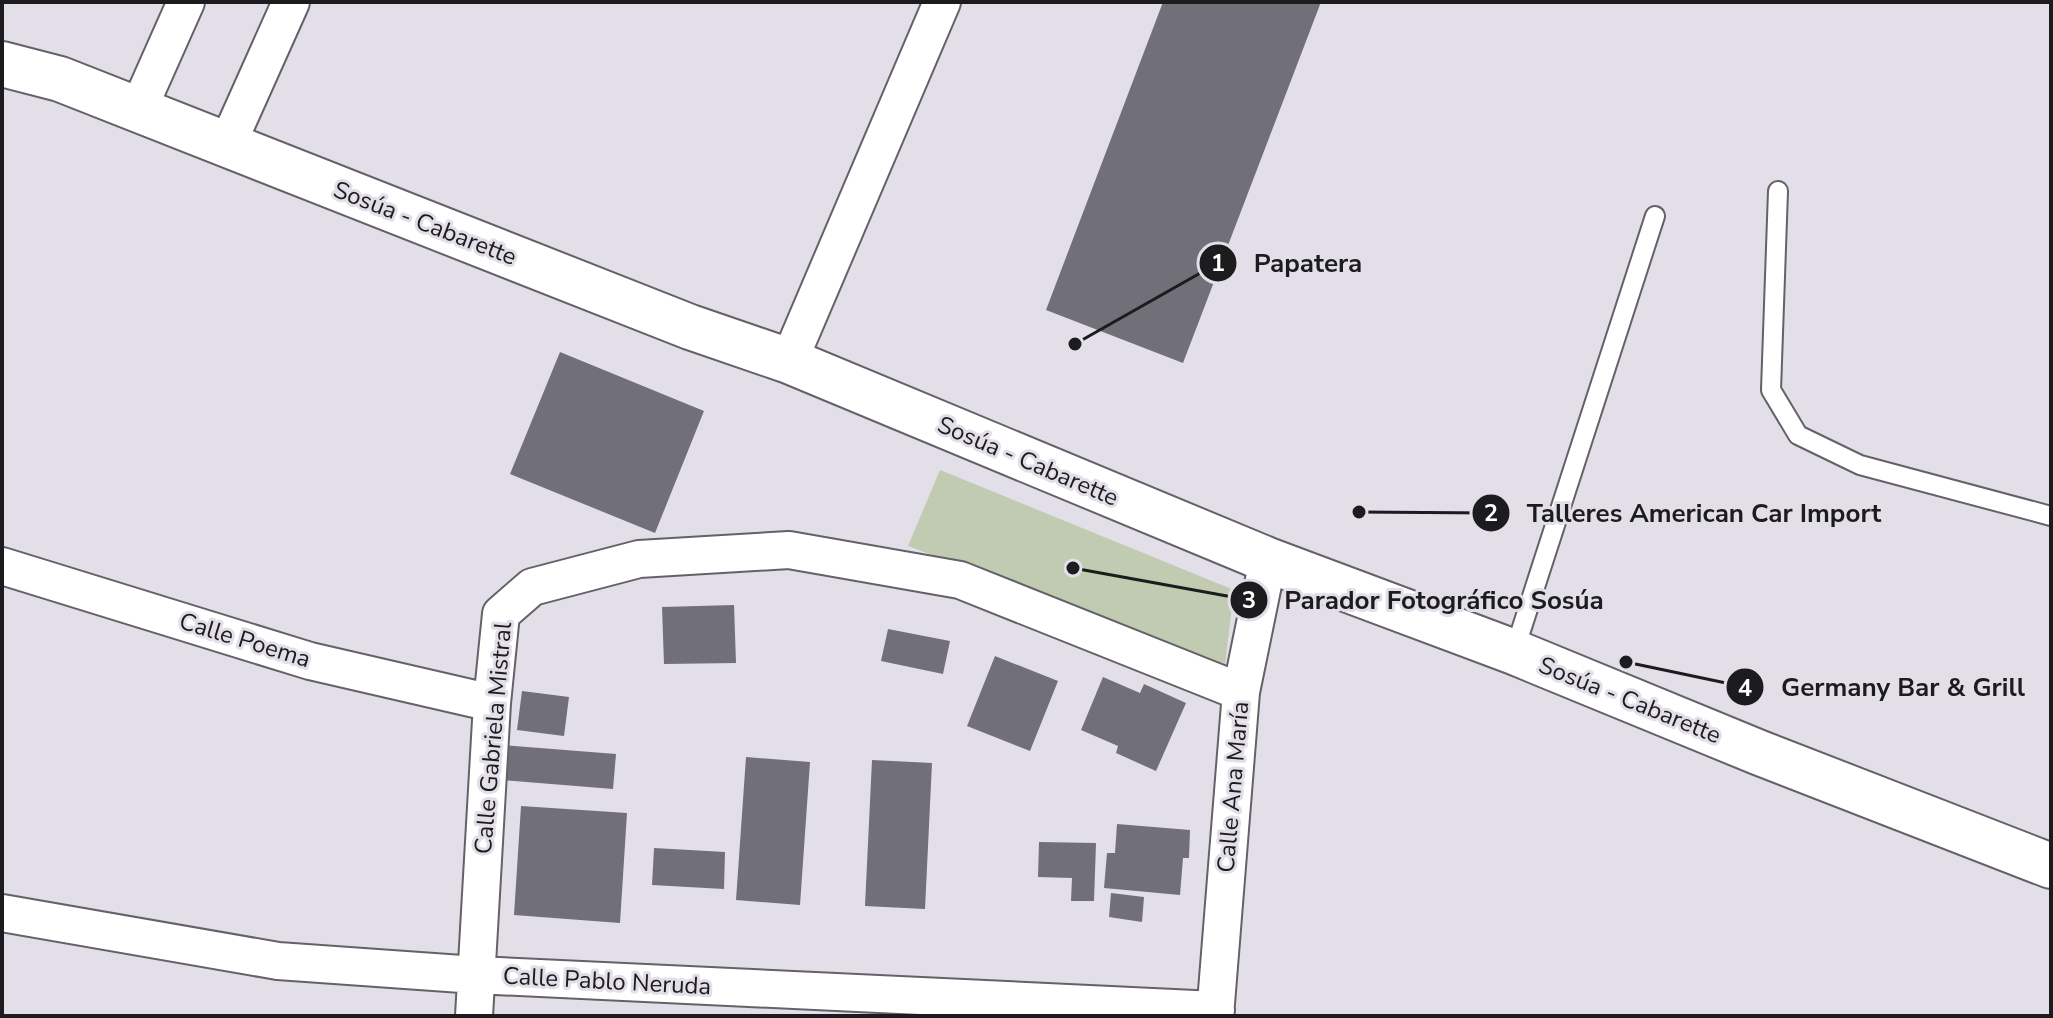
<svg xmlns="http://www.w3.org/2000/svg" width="2053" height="1018" font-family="'Nunito Sans',sans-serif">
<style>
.green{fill:#c0cbb1}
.building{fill:#716f77}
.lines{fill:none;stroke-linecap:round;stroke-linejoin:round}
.service-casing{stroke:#646169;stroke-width:22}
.minor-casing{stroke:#646169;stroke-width:40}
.primary-casing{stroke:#646169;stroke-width:48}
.service{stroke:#fff;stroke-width:18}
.minor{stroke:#fff;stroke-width:36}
.primary{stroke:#fff;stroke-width:44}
.labels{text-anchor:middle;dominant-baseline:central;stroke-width:6;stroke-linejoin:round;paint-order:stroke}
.street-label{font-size:24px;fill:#1c1b1e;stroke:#e3dfe8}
.leader{fill:none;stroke:#1c1b1e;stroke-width:3}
.callout-dot{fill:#1c1b1e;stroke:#e3dfe8;stroke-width:3}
.mark-label{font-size:24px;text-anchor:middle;font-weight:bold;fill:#fff}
.callout-label{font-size:26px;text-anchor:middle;font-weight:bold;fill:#1c1b1e;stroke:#e3dfe8;stroke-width:6;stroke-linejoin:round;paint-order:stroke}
</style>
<rect width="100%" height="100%" fill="#e3dfe8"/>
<path class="green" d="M940 470 1234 590 1225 665 908 546Z"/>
<path class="building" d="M1163 2H1321L1183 363 1046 310Z
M560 352 704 411 655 533 510 474Z
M734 605 736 663 664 664 662 607Z
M888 629 950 641 943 674 881 661Z
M995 656 1058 681 1030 751 967 726Z
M1103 677 1140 693 1144 684 1186 703 1156 771 1116 753 1118 746 1081 730Z
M522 691 569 697 564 736 517 730Z
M503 745 616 754 613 789 501 780Z
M746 757 810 762 800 905 736 900Z
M872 760 932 763 925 909 865 906Z
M521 806 627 813 620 923 514 915Z
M1117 824 1190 830 1189 858H1183L1180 895 1104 888 1107 853H1115Z
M1039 842 1096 843 1094 901H1071L1072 878 1038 877Z
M654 848 725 852 724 889 652 885Z
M1111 893 1144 897 1142 922 1109 917Z"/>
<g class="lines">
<g class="service-casing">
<path id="service" d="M1778 191 1771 390 1798 435 1860 465 2051 516
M1514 652 1655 216"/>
</g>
<g class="minor-casing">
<path id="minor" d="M138 110 186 2
M227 145 291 2
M789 361 942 2
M2 566 310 661 492 703
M2 913 278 961 476 975 1216 1010
M474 1016 492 703 501 614 532 587 639 559 789 550 960 580 1241 692
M1215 1016 1241 692 1268 560"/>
</g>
<g class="primary-casing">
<path id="primary" d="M2 64 60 79 690 327 789 361 1268 560 1514 652 1760 753 2051 866"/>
</g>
<use href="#service" class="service"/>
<use href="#minor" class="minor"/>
<use href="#primary" class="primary"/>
</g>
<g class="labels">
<g class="street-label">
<text transform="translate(425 223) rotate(21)">Sosúa - Cabarette</text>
<text transform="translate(1028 461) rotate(23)">Sosúa - Cabarette</text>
<text transform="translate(245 640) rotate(17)">Calle Poema</text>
<text transform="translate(1630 700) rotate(22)">Sosúa - Cabarette</text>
<text transform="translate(493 738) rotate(-85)">Calle Gabriela Mistral</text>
<text transform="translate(1233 787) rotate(-85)">Calle Ana María</text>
<text transform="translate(607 981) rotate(3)">Calle Pablo Neruda</text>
</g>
</g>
<path class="leader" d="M1075 344L1218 263M1359 512L1491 513M1073 568L1249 600M1626 662L1745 687"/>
<g class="callout-dot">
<circle cx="1075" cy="344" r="8"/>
<circle cx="1359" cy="512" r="8"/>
<circle cx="1073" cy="568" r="8"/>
<circle cx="1626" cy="662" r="8"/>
<circle cx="1218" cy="263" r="20"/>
<circle cx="1491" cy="513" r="20"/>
<circle cx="1249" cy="600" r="20"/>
<circle cx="1745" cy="687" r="20"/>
</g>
<g class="mark-label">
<text x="1218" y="271">1</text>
<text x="1491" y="521">2</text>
<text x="1249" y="608">3</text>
<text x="1745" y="696">4</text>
</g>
<g class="callout-label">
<text x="1308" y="272">Papatera</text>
<text x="1704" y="522">Talleres American Car Import</text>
<text x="1444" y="609">Parador Fotográfico Sosúa</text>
<text x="1903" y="696">Germany Bar &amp; Grill</text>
</g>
<rect width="2053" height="1018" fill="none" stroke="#1c1b1e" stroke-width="8"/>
</svg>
